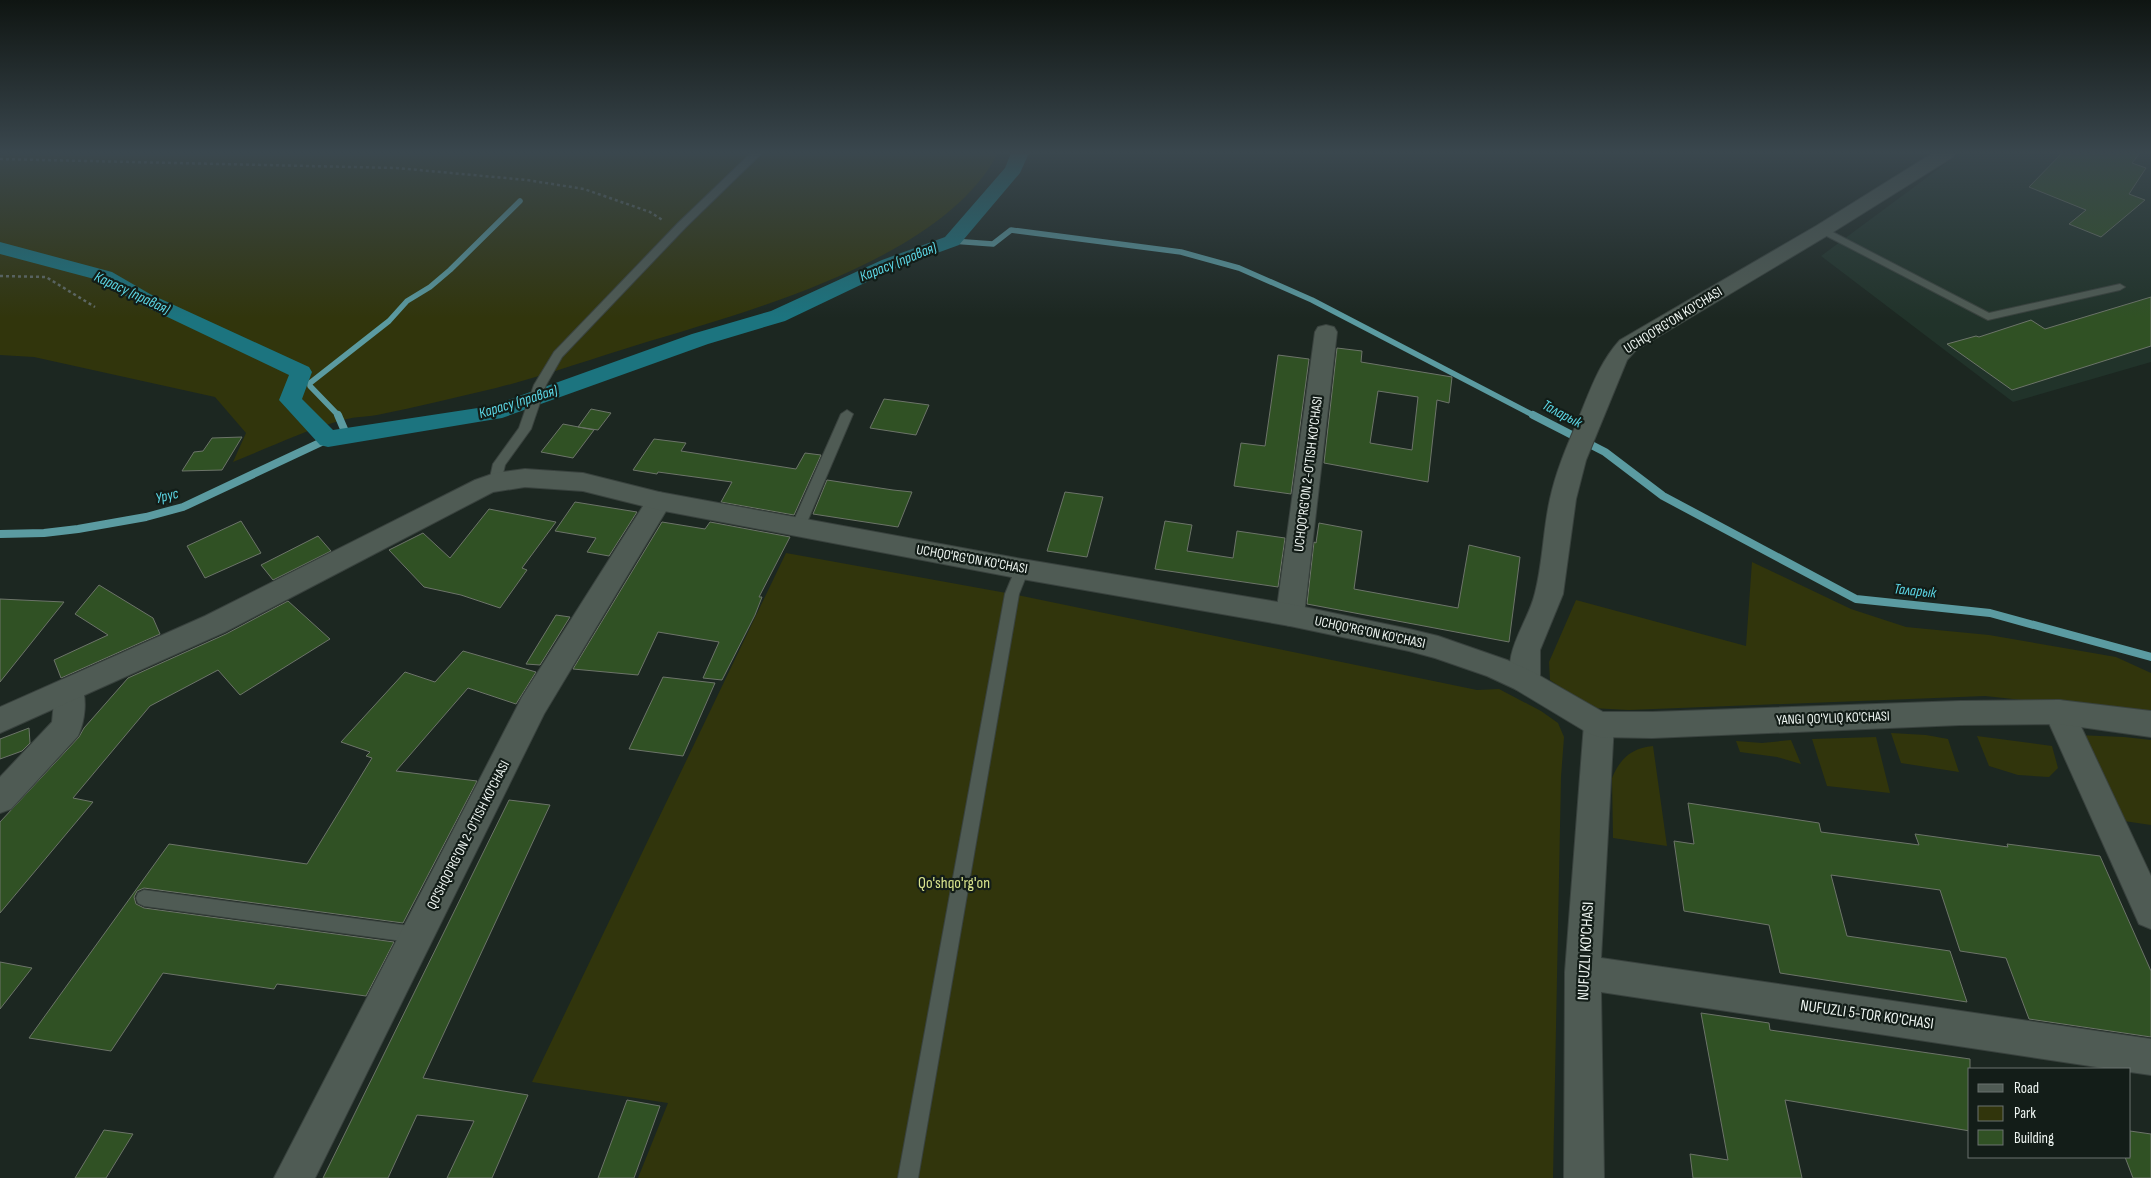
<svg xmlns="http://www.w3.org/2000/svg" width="2151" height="1178" font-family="'Sofia Sans Condensed',sans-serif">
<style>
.built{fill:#21332a}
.green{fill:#31350c}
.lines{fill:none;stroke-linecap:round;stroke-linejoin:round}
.stream-far1{stroke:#5b9ba1;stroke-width:5.5}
.stream{stroke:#5b9ba1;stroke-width:8}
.canal{fill:#1c747f;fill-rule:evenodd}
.building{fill:#305124;stroke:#6c7469;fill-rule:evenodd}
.lane-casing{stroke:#39423e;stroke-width:2}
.street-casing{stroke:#39423e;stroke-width:2}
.secondary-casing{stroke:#39423e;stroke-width:2}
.path{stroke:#616b66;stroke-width:2.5;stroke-dasharray:3 3;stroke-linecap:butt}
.lane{fill:#4f5b54;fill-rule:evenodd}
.street{fill:#4f5b54;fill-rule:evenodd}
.secondary{fill:#4f5b54;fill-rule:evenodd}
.labels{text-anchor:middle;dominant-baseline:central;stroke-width:4.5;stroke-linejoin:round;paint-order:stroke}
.street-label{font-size:14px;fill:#eef5f1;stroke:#131d18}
.water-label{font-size:15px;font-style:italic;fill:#5cd7e6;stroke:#131d18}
.near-park-label{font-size:16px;fill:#d7e28c;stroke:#131d18}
.near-street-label{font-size:16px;fill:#eef5f1;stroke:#131d18}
</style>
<rect width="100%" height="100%" fill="#1c2721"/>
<path class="built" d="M1960 153H2151V362L2013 402 1821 256Z"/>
<path class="green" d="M0 153H998C943 260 746 312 637 345 591 359 544 376 496 388 456 397 417 407 377 415 364 417 351 417 339 421 303 431 268 448 233 462L246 433 215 397 34 357 0 355Z
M786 553 1012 594 1477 690 1499 689 1541 711 1558 723 1564 737 1561 777 1553 1178H638L668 1103 532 1082Z
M1752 562 1851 609 1906 627 1989 635 2116 657 2151 673V714L1985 696 1629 710 1591 708 1550 680 1549 662 1576 600 1746 646Z
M1891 733 1926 735 1948 739 1959 772 1901 763Z
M2077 735 2124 737 2151 740V825L2117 820Z
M1977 736 2052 746 2058 768 2049 777 2018 775 1989 766Z
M1876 737 1890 793 1827 786 1812 739Z
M1791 740 1801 764 1777 757 1740 752 1736 741 1762 743Z
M1653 746 1667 846 1613 838 1612 778C1620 759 1631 748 1653 746Z"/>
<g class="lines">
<path class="stream-far1" d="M952 241 993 244 1011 230 1181 252 1239 268 1312 300 1535 416
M339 416 310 386V383L389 321 407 301 430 287 450 270 520 201"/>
<path class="stream" d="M338 415 347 436
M1533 415 1605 452 1663 496 1856 599 1990 613 2151 657
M0 534 44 533 78 529 146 517 183 507 328 439"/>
<path class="canal" d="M1011 153H1029L1020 173 959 245 896 268 785 321 708 344 502 418 328 447 320 445 279 400 289 375 136 302 98 280 0 254V242L112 272 150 294 309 367 312 372 302 399 333 430 491 406 692 334 771 311 882 260 945 237 1005 168Z"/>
</g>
<path class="building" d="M2062 153H2140L2132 163 2146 168 2129 194 2145 200 2101 237 2069 224 2086 210 2029 187Z
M2151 297V346L2012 390 1947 344 1976 336 1979 337 2031 320 2045 329Z
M1337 348 1362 351 1361 362 1452 377 1449 403 1437 400 1428 482 1324 463ZM1378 391 1418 397 1412 450 1370 443Z
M1278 355 1309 359 1291 494 1234 486 1241 443 1265 446Z
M884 399 929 405 916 435 870 428Z
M591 409 611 413 598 430 578 427Z
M563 424 594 430 573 458 541 452Z
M242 437 222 470 182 471 194 452 203 451 212 438Z
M654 439 686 443 681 451 796 469 805 453 821 455 794 515 721 502 732 482 658 472 657 474 633 470Z
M827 480 893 490 912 492 898 527 813 514Z
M1065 492 1103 497 1087 557 1047 551Z
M575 502 637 512 609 556 587 552 596 538 555 531Z
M489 509 556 522 522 568 527 570 500 608 461 595 424 587 389 550 423 533 450 558Z
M241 521 261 553 205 578 187 546Z
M1165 521 1192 525 1187 551 1233 558 1237 531 1285 538 1278 587 1155 569Z
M662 522 705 529 710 522 790 537 759 597H762L755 615 722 680 703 678 719 642 658 632 638 675 573 669Z
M1319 523 1362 531 1354 589 1458 608 1469 545 1520 557 1509 642 1307 604 1314 542 1316 543Z
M318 536 331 551 273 580 261 565Z
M99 585 153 618 160 634 61 678 54 660 108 635 75 614Z
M0 599 64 602 0 682Z
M288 601 330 639 240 695 218 670 150 706 73 798 93 802 0 913V822L79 737 84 728 128 678 226 634Z
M556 615 570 617 540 665 526 664Z
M463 651 536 672 516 704 468 688 396 771 477 781 403 923 144 888 137 891 134 897 136 904 144 908 394 942 366 996 277 984 274 989 163 973 111 1051 29 1038 169 844 307 864 372 758 366 756 370 752 341 742 405 672 435 682Z
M663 677 715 683 683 756 629 749Z
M29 728 30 743 22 751 0 759V739Z
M509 800 550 805 423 1078 528 1095 492 1178H447L474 1121 417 1115 388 1178H323Z
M1688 803 1819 823 1821 832 1919 845 1915 834 2008 847 2007 844 2100 856 2151 971V1037L2029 1019 2006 958 1960 951 1940 890 1831 875 1847 936 1950 951 1967 1002 1780 973 1769 925 1684 911 1674 841 1694 844Z
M0 962 32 968 0 1009Z
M1701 1013 1769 1023 1770 1030 1970 1059V1131L1785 1100 1802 1178H1693L1690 1154 1728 1160Z
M627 1100 660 1106 634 1178H598Z
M104 1130 133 1134 106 1178H75Z
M2130 1131 2151 1134V1178H2133L2125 1157H2130Z"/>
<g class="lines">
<g class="lane-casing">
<path id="lane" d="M751 153H762L686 227 562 357 546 385 531 429 505 465 501 482 495 486 491 485 489 482 493 464 519 428 534 385 554 352 678 223Z
M1823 227 1989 313 2120 284 2125 287 2120 290 1988 320 1819 232 1818 230Z
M847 410 853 414 805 527 803 530H793L791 527 841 414Z
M1022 564 1027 565 1029 569 1019 594 918 1178H898L1005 594 1017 565Z
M144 890 417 927 423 929 426 935 423 941 417 943 144 906 138 903 136 898 138 893Z"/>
</g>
<g class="street-casing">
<path id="street" d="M1933 153H1955L1953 157 1830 234 1636 350 1627 360 1586 460 1576 499 1563 594 1540 650V681L1535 689 1525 693 1515 689C1498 656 1528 624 1535 593 1543 562 1543 530 1550 499 1556 471 1567 446 1578 420 1590 391 1599 363 1620 340L1816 226Z
M1326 325 1334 327 1337 332 1304 615 1300 623 1290 626 1280 623 1276 615 1315 332 1318 327Z
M659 492 668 495 672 501 544 714 315 1178H274L522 697 650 495Z
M70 679 80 683C88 697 85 721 78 736L11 809 0 813V777L52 722 55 691 60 683Z
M2059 700 2070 703 2151 876V929L2139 924 2044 712 2048 703Z
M1599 711 1610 715 1614 724 1601 958 2151 1039V1075L2130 1072V1069H2110L1601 992 1604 1178H1564L1565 972 1584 724 1588 715Z"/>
</g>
<g class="secondary-casing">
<path id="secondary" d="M525 469 583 473 659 492 1022 559 1290 604 1409 629 1438 636 1507 660 1535 673 1603 712H1652L1960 701 2059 700 2151 711V737L2059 724 1960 725 1652 738 1599 737 1588 733 1515 689 1487 676 1435 658 1409 651 1290 626 1022 579 659 510 583 491 525 487 493 492 225 632 0 733V707L205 616 475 480 495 473Z"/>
</g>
<path class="path" d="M0 159 397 168 527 180 584 189 650 212 664 221
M0 276 46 277 95 307"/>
<use href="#lane" class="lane"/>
<use href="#street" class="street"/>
<use href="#secondary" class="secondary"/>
</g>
<linearGradient id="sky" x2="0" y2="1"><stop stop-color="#0f1512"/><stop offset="0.48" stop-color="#3a474e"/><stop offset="1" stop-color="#3a474e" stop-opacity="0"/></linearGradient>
<rect width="2151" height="318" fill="url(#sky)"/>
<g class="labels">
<g class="street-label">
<text transform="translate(1673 320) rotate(-32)">UCHQO'RG'ON KO'CHASI</text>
<text transform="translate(1308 474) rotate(-83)">UCHQO'RG'ON 2-O'TISH KO'CHASI</text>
<text transform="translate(972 559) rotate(10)">UCHQO'RG'ON KO'CHASI</text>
<text transform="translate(1370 632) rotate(12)">UCHQO'RG'ON KO'CHASI</text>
<text transform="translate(1833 718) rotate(-2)">YANGI QO'YLIQ KO'CHASI</text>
<text transform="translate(468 835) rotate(-63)">QO'SHQO'RG'ON 2-O'TISH KO'CHASI</text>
</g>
<g class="water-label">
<text transform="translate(898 262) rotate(-22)">Карасу (правая)</text>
<text transform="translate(132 293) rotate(25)">Карасу (правая)</text>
<text transform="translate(518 402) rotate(-17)">Карасу (правая)</text>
<text transform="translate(1562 414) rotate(28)">Таларык</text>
<text transform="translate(167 496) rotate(-14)">Урус</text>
<text transform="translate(1915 591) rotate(6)">Таларык</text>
</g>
<g class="near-park-label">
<text x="954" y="883">Qo'shqo'rg'on</text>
</g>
<g class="near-street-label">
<text transform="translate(1586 951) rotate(-87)">NUFUZLI KO'CHASI</text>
<text transform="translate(1867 1015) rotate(8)">NUFUZLI 5-TOR KO'CHASI</text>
</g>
</g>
<rect x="1968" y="1068" width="162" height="90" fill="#131d18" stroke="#6b736f"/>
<rect x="1978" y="1084" width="25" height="8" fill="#4f5b54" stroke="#6b736f"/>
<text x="2014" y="1093" font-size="15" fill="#eef5f1">Road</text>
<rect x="1978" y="1106" width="25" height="15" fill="#31350c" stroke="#6b736f"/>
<text x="2014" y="1118" font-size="15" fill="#eef5f1">Park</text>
<rect x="1978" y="1130" width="25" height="15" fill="#305124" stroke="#6b736f"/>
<text x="2014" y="1143" font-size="15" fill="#eef5f1">Building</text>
</svg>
